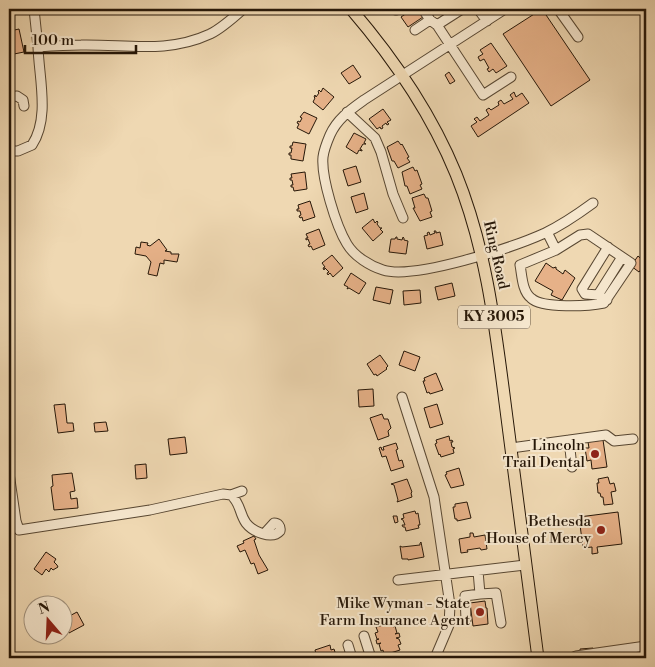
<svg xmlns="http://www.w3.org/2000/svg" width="655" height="667" font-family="'Libre Bodoni',serif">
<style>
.building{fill:#e6b188;stroke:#261708}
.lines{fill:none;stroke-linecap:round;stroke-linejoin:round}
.minor-casing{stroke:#584732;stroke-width:11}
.major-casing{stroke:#261708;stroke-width:13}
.minor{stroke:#f5e6cd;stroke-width:9}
.major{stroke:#efd8b2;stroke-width:11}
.poi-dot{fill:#8f2418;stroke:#f5e6cd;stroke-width:2}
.labels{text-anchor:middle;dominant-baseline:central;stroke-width:4;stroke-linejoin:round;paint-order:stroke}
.shield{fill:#f5e6cd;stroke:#645543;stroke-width:1}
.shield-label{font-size:14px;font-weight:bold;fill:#261708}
.street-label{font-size:15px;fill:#261708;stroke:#f5e6cd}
.poi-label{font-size:15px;fill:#261708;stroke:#f5e6cd;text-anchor:end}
</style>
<rect width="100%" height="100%" fill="#efd8b2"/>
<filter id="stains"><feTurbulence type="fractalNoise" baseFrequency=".004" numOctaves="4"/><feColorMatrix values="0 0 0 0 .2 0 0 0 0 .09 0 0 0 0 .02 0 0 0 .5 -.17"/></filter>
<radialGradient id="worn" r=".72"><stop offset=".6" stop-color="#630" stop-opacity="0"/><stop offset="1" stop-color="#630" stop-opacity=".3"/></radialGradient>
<path class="building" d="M413 9H418L423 17 408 27 401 17Z
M542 9 590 80 551 106 503 34Z
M9 25 10 31 19 29 24 52 9 55Z
M491 43 507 66 496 73 493 69 489 72 487 69 489 68 484 59 480 61 478 57 483 54 480 50Z
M353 65 361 77 349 84 341 73Z
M449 72 455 81 450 84 445 75Z
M323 88 334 97 323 110 313 102 315 98 314 97 315 95 316 97 319 93 318 92 319 90 321 92Z
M514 92 516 97 522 93 529 103 478 137 471 126 477 122 474 119 477 117 480 121 489 115 486 110 489 108 491 110 499 105 498 102 501 100 504 104 513 99 510 95Z
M383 109 391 120 387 122 389 124 387 125 386 123 382 126 383 128 381 129 380 127 377 129 369 119Z
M304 112 317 118 309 134 297 128 299 124 297 123 298 121 300 122 302 118 300 117Z
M354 133 366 139 364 143 366 144H363L360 149 362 150V151L359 150 357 154 346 147Z
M398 141 401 145 402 144 409 157 407 158 410 162 398 168 394 161H392L387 147Z
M293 142 306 144 303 161 291 159V155H289V153H291L292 148H290V146H292Z
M356 166 361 182 348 186 343 170Z
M413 167 415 171 417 170 422 184 420 185 422 189 410 194 407 186H405L402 172Z
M305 172 307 189 294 191 293 187H291V185H293L292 180H290V178H292L291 174Z
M364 193 368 209 356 213 351 197Z
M424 194 426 198H428L432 211 430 212 432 217 420 221 413 208H415L412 198Z
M310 201 315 217 303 221 302 217 300 218 299 216 301 215 300 211H297V209H299L298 205Z
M373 219 375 223 377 221 378 222 377 224 380 228H382L380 229 383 232 373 241 362 228Z
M319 229 325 245 313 250 311 246 309 247 308 245 310 244 308 239 306 240V238H308L306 234Z
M434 231H436V233L440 232 443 245 427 249 424 236 428 235 427 233 429 232 430 235 435 233Z
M396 237H397V239L402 240 403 237 404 238V240L408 241 406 254 389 252 391 239H395Z
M159 239 167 250 165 251 171 252V254H179L177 262 164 260V264L160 263 157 276 148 274 151 262 146 256 135 254 136 247 140 248 141 242 148 243 147 245 150 246Z
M332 255 343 268 333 277 330 273 328 275 327 273 329 272 325 268 324 270 323 268 325 267 322 263Z
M638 256 646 263 639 272 631 266Z
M546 263 553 268 556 267V269L563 274 565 270 575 278 562 300 551 295 553 291 535 281Z
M351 273 366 283 359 294 349 288 347 289 348 287 344 285Z
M452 283 455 296 438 300 435 287Z
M376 287 393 290 390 304 373 300Z
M420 290 421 303 404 305 403 291Z
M404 351 420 357 415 371 399 365Z
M380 355 388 366 386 368 387 369 377 376 376 374 374 375 367 364Z
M436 373 443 390 430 394 429 392 427 393 423 381H425L424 378Z
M373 389 374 406 359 407 358 390Z
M65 404 67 423H73L74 431 58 433 54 405Z
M437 404 443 424 430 428 424 408Z
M382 414 384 419H388L391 428 388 431 389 436 378 440 370 418Z
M106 422 108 431 95 432 94 423Z
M449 436 450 441 452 440 453 442H451L452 447 455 448 453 449 454 453 441 457 440 454 439 455 435 444 437 443 436 440Z
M185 437 187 453 170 455 168 439Z
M603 440 607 467 592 469 591 460 587 461 585 448H589L588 442Z
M396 443 398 449 396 450 399 461 402 460 404 467 391 471 386 456 382 457 379 448 381 447 382 450H384L383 447Z
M146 464 147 478 136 479 135 465Z
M459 468 464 485 451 488 445 475 447 474 446 472Z
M72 473 75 491 70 492 71 499 77 498 78 508 54 510 51 487 53 486 52 475Z
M608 477 610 484 614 483 616 491 611 492 613 504 604 505 603 497H601L600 493H598L597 483H599L598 479Z
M407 479 412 492 411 493 412 497 397 502 398 500 394 485 391 484Z
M467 502 471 518 457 521V519H455L453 507H455V504Z
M415 511 416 514 418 513 420 525H418L419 528 406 531 405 527H403L402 525H405L403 520 401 519 404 518 403 514Z
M618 512 622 544 597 547 598 553 592 554V547L583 548 579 517Z
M393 516H397L398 522 395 523Z
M470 533H473L474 537 485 535 487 549 481 550 480 548 467 550 468 552 461 553 459 539 470 537Z
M254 536 256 539 254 540 259 555 268 570 258 574 254 563 251 564 245 550 240 552 237 546 244 543 243 541Z
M421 542 424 557 408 560V559H402L400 546 402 547 420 545V543Z
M46 552 56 559 54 562 57 565 58 567 53 570 51 568 49 572 46 569 42 575 34 569Z
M485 601 486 608H487L488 624 473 626 470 603Z
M77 612 84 625 69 633 62 620Z
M391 623 393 627 395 626 397 633 395 634 399 633 400 637 396 638 399 639 401 644 398 645 400 650 384 655 383 650 381 651 379 644 381 643 377 644 376 640 379 639H377L375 633 378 632 376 627Z
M330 645 331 650 334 649 336 655 334 657 337 656 338 658H314L313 655 316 654 315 650Z
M624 645 625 657 581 658 580 649 593 648 594 650Z"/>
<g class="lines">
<g class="minor-casing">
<path id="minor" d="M34 9 38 47
M423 9 430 20 437 25 483 95 511 77
M478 9 487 21
M505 9 364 100C350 110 337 119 330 135 327 142 324 149 323 157 321 177 336 226 347 244 354 256 370 266 383 270 414 280 514 247 545 233 562 225 578 214 593 203
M558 9 578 37
M396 10 397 9
M437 25 462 9
M415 30 430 20
M9 97 17 96 23 100 24 106
M347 112 375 138 381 152 393 194 403 218
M9 151H18L32 145C50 118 39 78 38 47 52 46 66 45 81 45 126 44 167 54 210 34 222 28 233 18 243 9
M547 232 556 250 520 265C522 275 522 291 531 298 542 309 589 306 604 303L631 263 588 234 580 235 556 250
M598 295 622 257
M607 300 598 295 585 294 582 289 608 247
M402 397 434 497 450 605 449 625 435 658
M569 440 572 467
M511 448 606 435 614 441 633 439
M9 473 16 521 19 530 150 510 223 494 231 495 242 491
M231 495C241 504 239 513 246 523 253 532 272 540 280 531 281 526 278 523 274 523L264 534
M478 571 480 594 496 593 501 623
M398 580 525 565
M466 620 465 596 480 594
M364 636 371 658
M348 645 352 658
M644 646 646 658
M571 658 576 656 646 646"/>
</g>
<g class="major-casing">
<path id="major" d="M351 9C394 59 431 113 456 174 488 253 496 334 507 418 517 498 527 578 538 658"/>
</g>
<use href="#minor" class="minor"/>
<use href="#major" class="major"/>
</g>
<g class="poi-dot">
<circle cx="595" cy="454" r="5"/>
<circle cx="601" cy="530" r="5"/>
<circle cx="480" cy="612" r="5"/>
</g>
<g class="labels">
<rect class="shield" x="458" y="305.5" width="72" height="23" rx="4"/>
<g class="shield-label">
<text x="494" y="317">KY 3005</text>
</g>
<g class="street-label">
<text transform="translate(496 255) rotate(77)">Ring Road</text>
</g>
<g class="poi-label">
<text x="585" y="445">Lincoln<tspan x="585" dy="17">Trail Dental</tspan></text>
<text x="591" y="521">Bethesda<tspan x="591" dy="17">House of Mercy</tspan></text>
<text x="470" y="603">Mike Wyman - State<tspan x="470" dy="17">Farm Insurance Agent</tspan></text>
</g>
</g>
<rect width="655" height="667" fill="none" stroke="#efd8b2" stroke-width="30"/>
<rect x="10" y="10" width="635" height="647" fill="none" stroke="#261708" stroke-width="2.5"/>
<rect x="15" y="15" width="625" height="637" fill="none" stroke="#261708"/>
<g transform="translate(48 620) rotate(341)"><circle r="24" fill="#f5e6cd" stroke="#a2937e"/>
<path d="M0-4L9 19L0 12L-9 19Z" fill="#8f2418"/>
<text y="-8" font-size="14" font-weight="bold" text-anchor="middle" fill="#261708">N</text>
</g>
<path d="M25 45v8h111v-8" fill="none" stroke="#261708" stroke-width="2.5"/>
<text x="32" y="45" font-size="15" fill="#261708" stroke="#f5e6cd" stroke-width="4" paint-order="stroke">100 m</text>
<rect width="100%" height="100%" filter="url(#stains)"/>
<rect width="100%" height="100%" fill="url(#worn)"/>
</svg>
